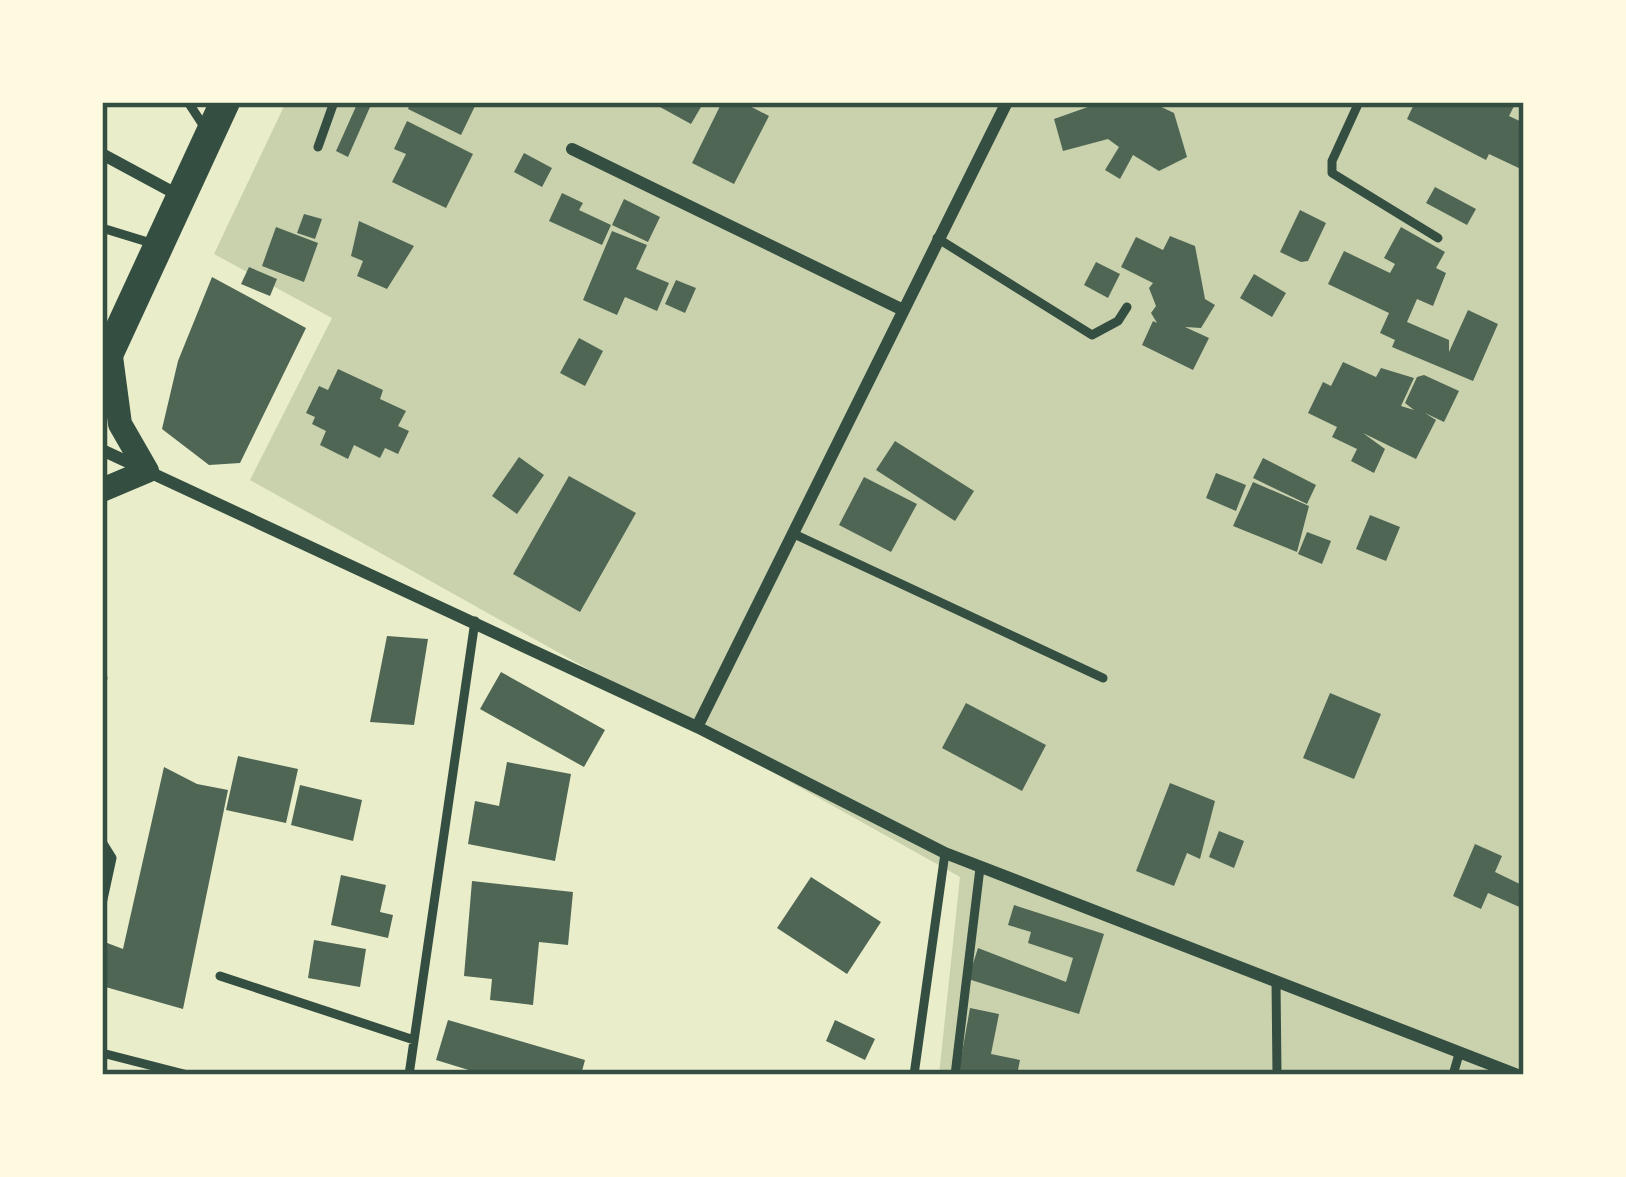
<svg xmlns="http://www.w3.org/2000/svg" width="1626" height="1177" font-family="Rubik,sans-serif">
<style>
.green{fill:#cad2ad}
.building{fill:#4f6655}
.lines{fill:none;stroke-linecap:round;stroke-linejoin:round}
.service{stroke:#344e41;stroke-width:9}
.minor{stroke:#344e41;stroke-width:12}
.secondary{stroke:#344e41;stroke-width:24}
.trunk{stroke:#344e41;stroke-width:30}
.neatline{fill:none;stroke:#344e41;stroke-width:4.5}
</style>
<rect width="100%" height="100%" fill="#e9edc9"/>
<path class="green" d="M286 102H1524V1075H939L960 877 250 480 332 318 214 254Z"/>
<path class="building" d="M358 102 370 107 348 157 336 151Z
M411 102H467L475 106 461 135 408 109Z
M663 102H704L691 124 660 107Z
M722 102H742L769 116 734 184 692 163Z
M1102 102H1151L1174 113 1187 157 1159 171 1133 155 1120 179 1105 170 1119 147 1108 139 1063 151 1054 119Z
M1415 102H1516L1509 116 1524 123 1523 170 1489 154 1486 160 1407 119Z
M407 121 473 154 446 208 392 182 406 154 394 149Z
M524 153 552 168 542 187 514 172Z
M1435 187 1476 209 1467 225 1426 203Z
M562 193 583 203 579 210 611 225 602 245 549 221Z
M624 199 660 217 648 242 612 225Z
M1300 210 1326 223 1308 261 1301 262 1280 252Z
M304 214 322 219 315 239 297 233Z
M359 221 414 246 387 289 357 276 363 261 351 256Z
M276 227 318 243 304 282 262 266Z
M1401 227 1445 252 1436 268 1446 273 1433 306 1417 299 1407 322 1449 340V352L1468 310 1498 324 1473 381 1392 347 1395 340 1380 333 1389 313 1328 284 1344 251 1390 273 1395 264 1384 258Z
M612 231 647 245 636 269 669 283 657 311 625 297 617 315 583 300Z
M1170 236 1195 246 1205 299 1215 305 1201 328 1185 327 1209 338 1193 370 1142 345 1153 321 1157 323 1151 313 1156 306 1149 288 1153 283 1121 267 1136 237 1163 250Z
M1096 262 1120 274 1108 298 1084 285Z
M249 267 277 279 270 296 241 284Z
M1254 274 1286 293 1272 317 1240 298Z
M212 277 306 328 240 463 209 465 162 429 178 361Z
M676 280 696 288 685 313 665 304Z
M579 338 603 351 585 386 560 373Z
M1343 362 1376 377 1381 368 1414 378 1401 406 1414 410 1405 403 1417 377 1424 375 1459 391 1444 422 1425 413 1436 420 1416 459 1363 433 1385 449 1374 473 1351 461 1357 449 1332 437 1337 427 1308 413 1323 382 1331 386Z
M338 369 383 390 380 399 406 411 398 426 409 431 398 454 385 448 380 458 354 445 348 459 320 445 326 431 312 424 315 417 306 413 319 386 328 390Z
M895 441 974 491 955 521 876 470Z
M519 457 544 475 517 514 492 496Z
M1263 458 1316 485 1307 504 1253 478Z
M1216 473 1246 485 1236 511 1206 498Z
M569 476 636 513 580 612 513 574Z
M864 477 917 504 891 552 839 525Z
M1253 482 1309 506 1297 552 1233 526Z
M1370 515 1400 527 1386 561 1356 549Z
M1307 532 1331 541 1322 564 1298 554Z
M387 636 428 639 414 725 370 722Z
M501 672 605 730 584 767 480 709Z
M1330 693 1381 714 1354 779 1303 758Z
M966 703 1046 745 1022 791 942 748Z
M238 756 298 769 286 823 226 810Z
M507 762 571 774 555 861 468 844 475 801 499 806Z
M164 767 197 784 228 790 183 1009 102 986V941L123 949Z
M1170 783 1215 801 1200 859 1187 853 1174 886 1136 871Z
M300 785 362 800 353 841 291 825Z
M1219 831 1244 841 1234 868 1209 857Z
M1475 844 1502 856 1495 872 1524 886V909L1488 893 1481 909 1453 896Z
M341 875 386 885 380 912 393 915 388 938 331 925Z
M811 877 881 922 847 974 777 928Z
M472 881 573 892 568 945 539 942 533 1005 490 1000 492 979 464 976Z
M1014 905 1104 934 1079 1014 968 979 978 948 1066 982 1073 958 1028 943 1031 932 1008 925Z
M314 940 366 949 360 987 308 978Z
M970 1008 999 1014 991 1054 1020 1060 1017 1075H958Z
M448 1020 585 1060 581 1075H485L436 1060Z
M835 1020 875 1039 865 1060 826 1041Z"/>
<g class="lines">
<path class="service" d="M188 102 205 128
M1359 102 1332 161V173L1438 238
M318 147 334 102
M102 228 151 243
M937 238 1092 335 1118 321 1127 307
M794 534 1103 678
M102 678H103
M102 842 112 858 102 904
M220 976 414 1040
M1276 981 1277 1075
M102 1053 188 1075
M409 1075 475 621
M914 1075 945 853
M955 1075 980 868
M1453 1075 1459 1054"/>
<path class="minor" d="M572 149 901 309
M102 154 178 195
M102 450 697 727 1007 102
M697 727 945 853 1518 1075"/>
<path class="secondary" d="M102 490 147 471 120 424 110 349"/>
<path class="trunk" d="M102 368 225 102"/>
</g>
<rect width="1626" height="1177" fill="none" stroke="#fefae0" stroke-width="210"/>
<rect x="105" y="105" width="1416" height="967" class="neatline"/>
</svg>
